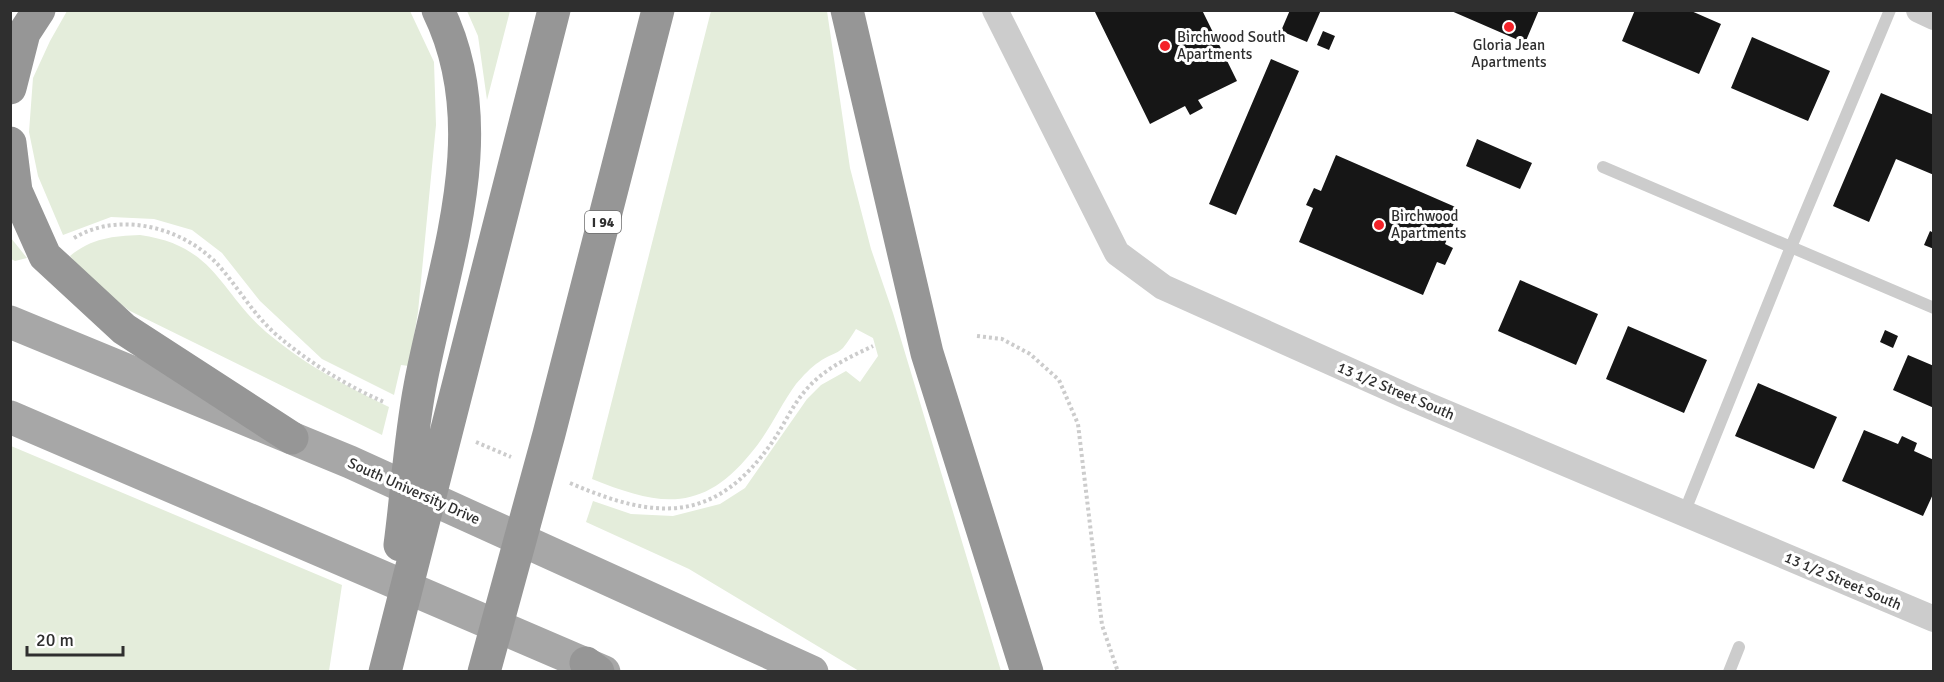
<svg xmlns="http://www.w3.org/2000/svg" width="1944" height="682" font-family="Signika,sans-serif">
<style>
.green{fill:#e4eddb}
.building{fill:#161616}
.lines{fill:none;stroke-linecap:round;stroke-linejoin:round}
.path{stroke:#ccc;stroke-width:4;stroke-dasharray:3 3;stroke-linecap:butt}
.lane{stroke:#ccc;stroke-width:12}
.street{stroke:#ccc;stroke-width:26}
.primary{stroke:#a7a7a7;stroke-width:33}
.highway{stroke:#969696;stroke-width:33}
.poi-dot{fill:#f42229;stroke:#fff;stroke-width:2}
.labels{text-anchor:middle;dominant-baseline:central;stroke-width:6;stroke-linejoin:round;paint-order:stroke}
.shield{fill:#fff;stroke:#6d6d6d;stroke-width:1.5}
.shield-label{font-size:14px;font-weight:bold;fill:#2f2f2f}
.poi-label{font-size:15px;fill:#2f2f2f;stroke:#fff;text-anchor:start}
.street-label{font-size:15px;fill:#2f2f2f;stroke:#fff}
</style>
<rect width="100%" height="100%" fill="#fff"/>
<path class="green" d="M67 11H410L434 62 436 125 418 312 409 366 401 365 394 395 322 359 260 301 222 253 192 230 154 219 111 217 63 235 38 176 29 132 33 78 50 41Z
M467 11H510L487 100 478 36Z
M711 11H827L850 168 871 249 893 313 1001 671H859L689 569 586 522 593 501 631 514 673 516 720 504 745 488 807 399 821 385 846 371 860 382 878 356 873 338 856 329C852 335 848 342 843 348 837 354 826 356 819 362 811 367 803 376 796 384 780 406 769 432 751 453 701 515 657 505 592 479Z
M140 235C218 246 219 294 271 336 310 368 345 385 389 407L382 435 130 311 96 286 70 256C92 238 113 236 140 235Z
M11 238 27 258 15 261 11 259Z
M11 446 342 585 329 671H11Z"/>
<path class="building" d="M1094 10H1202L1237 81 1198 100 1203 108 1190 115 1185 106 1150 124Z
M1290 10H1321L1307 42 1281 31Z
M1449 10H1539L1525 43Z
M1635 10H1689L1721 24 1699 74 1622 41Z
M1323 31 1335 36 1329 50 1317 45Z
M1752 37 1830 71 1808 121 1731 88Z
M1271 59 1299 71 1236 215 1209 204Z
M1881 93 1934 115V175L1896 159 1869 222 1833 206Z
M1477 139 1532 163 1520 189 1466 166Z
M1336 155 1460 209 1445 244 1453 248 1445 265 1437 262 1423 295 1299 242 1313 208 1306 205 1314 188 1321 191Z
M1930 231 1934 233V249L1924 245Z
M1520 280 1598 314 1576 365 1498 331Z
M1628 326 1707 360 1684 413 1606 379Z
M1885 330 1898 336 1893 348 1880 342Z
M1908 355 1934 366V408L1893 390Z
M1758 383 1837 417 1814 469 1735 436Z
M1864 430 1898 444 1902 436 1917 443 1914 451 1934 460V492L1923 516 1842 481Z"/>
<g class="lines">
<path class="path" d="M74 238C120 210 186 228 220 267 240 290 255 317 279 337 310 363 347 386 384 402
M977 336 1002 339 1030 354 1059 380 1078 424 1102 625 1118 672
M476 442 511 457
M570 483C655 520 715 525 773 441 784 425 792 406 805 391 823 369 848 358 873 346"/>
<path class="lane" d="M1603 167 1934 308
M1684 513 1791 247 1890 10
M1729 672 1739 647"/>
<path class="street" d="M995 10 1117 253 1163 287 1413 399 1934 619
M1919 10 1934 17"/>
<path class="primary" d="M10 322 350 462 812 672
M10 417 604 672"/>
<path class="highway" d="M847 10 927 353 1027 672
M10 88 24 33 39 10
M10 143 16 191 45 256 124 329 292 438
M400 545C407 492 410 438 420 386 443 263 497 131 438 10
M586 663 598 672
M385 672 554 10
M484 672 549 434 658 10"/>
</g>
<g class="poi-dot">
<circle cx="1509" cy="27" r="6"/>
<circle cx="1165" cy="46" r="6"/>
<circle cx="1379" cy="225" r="6"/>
</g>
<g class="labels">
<rect class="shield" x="585" y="211" width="36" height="22" rx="4.5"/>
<g class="shield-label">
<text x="603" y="222">I 94</text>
</g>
<g class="poi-label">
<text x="1177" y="37">Birchwood South<tspan x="1177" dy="17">Apartments</tspan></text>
<text x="1509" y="45" text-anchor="middle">Gloria Jean<tspan x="1509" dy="17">Apartments</tspan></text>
<text x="1391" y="216">Birchwood<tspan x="1391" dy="17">Apartments</tspan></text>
</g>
<g class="street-label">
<text transform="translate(1396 391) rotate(23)">13 1/2 Street South</text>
<text transform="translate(414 491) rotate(24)">South University Drive</text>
<text transform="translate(1843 581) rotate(23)">13 1/2 Street South</text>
</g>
</g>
<rect width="1944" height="682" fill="none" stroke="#2f2f2f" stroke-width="24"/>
<path d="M27 646v9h96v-9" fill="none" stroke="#2f2f2f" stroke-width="3"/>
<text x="36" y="646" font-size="18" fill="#2f2f2f" stroke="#ffffff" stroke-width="4.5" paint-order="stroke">20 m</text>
</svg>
